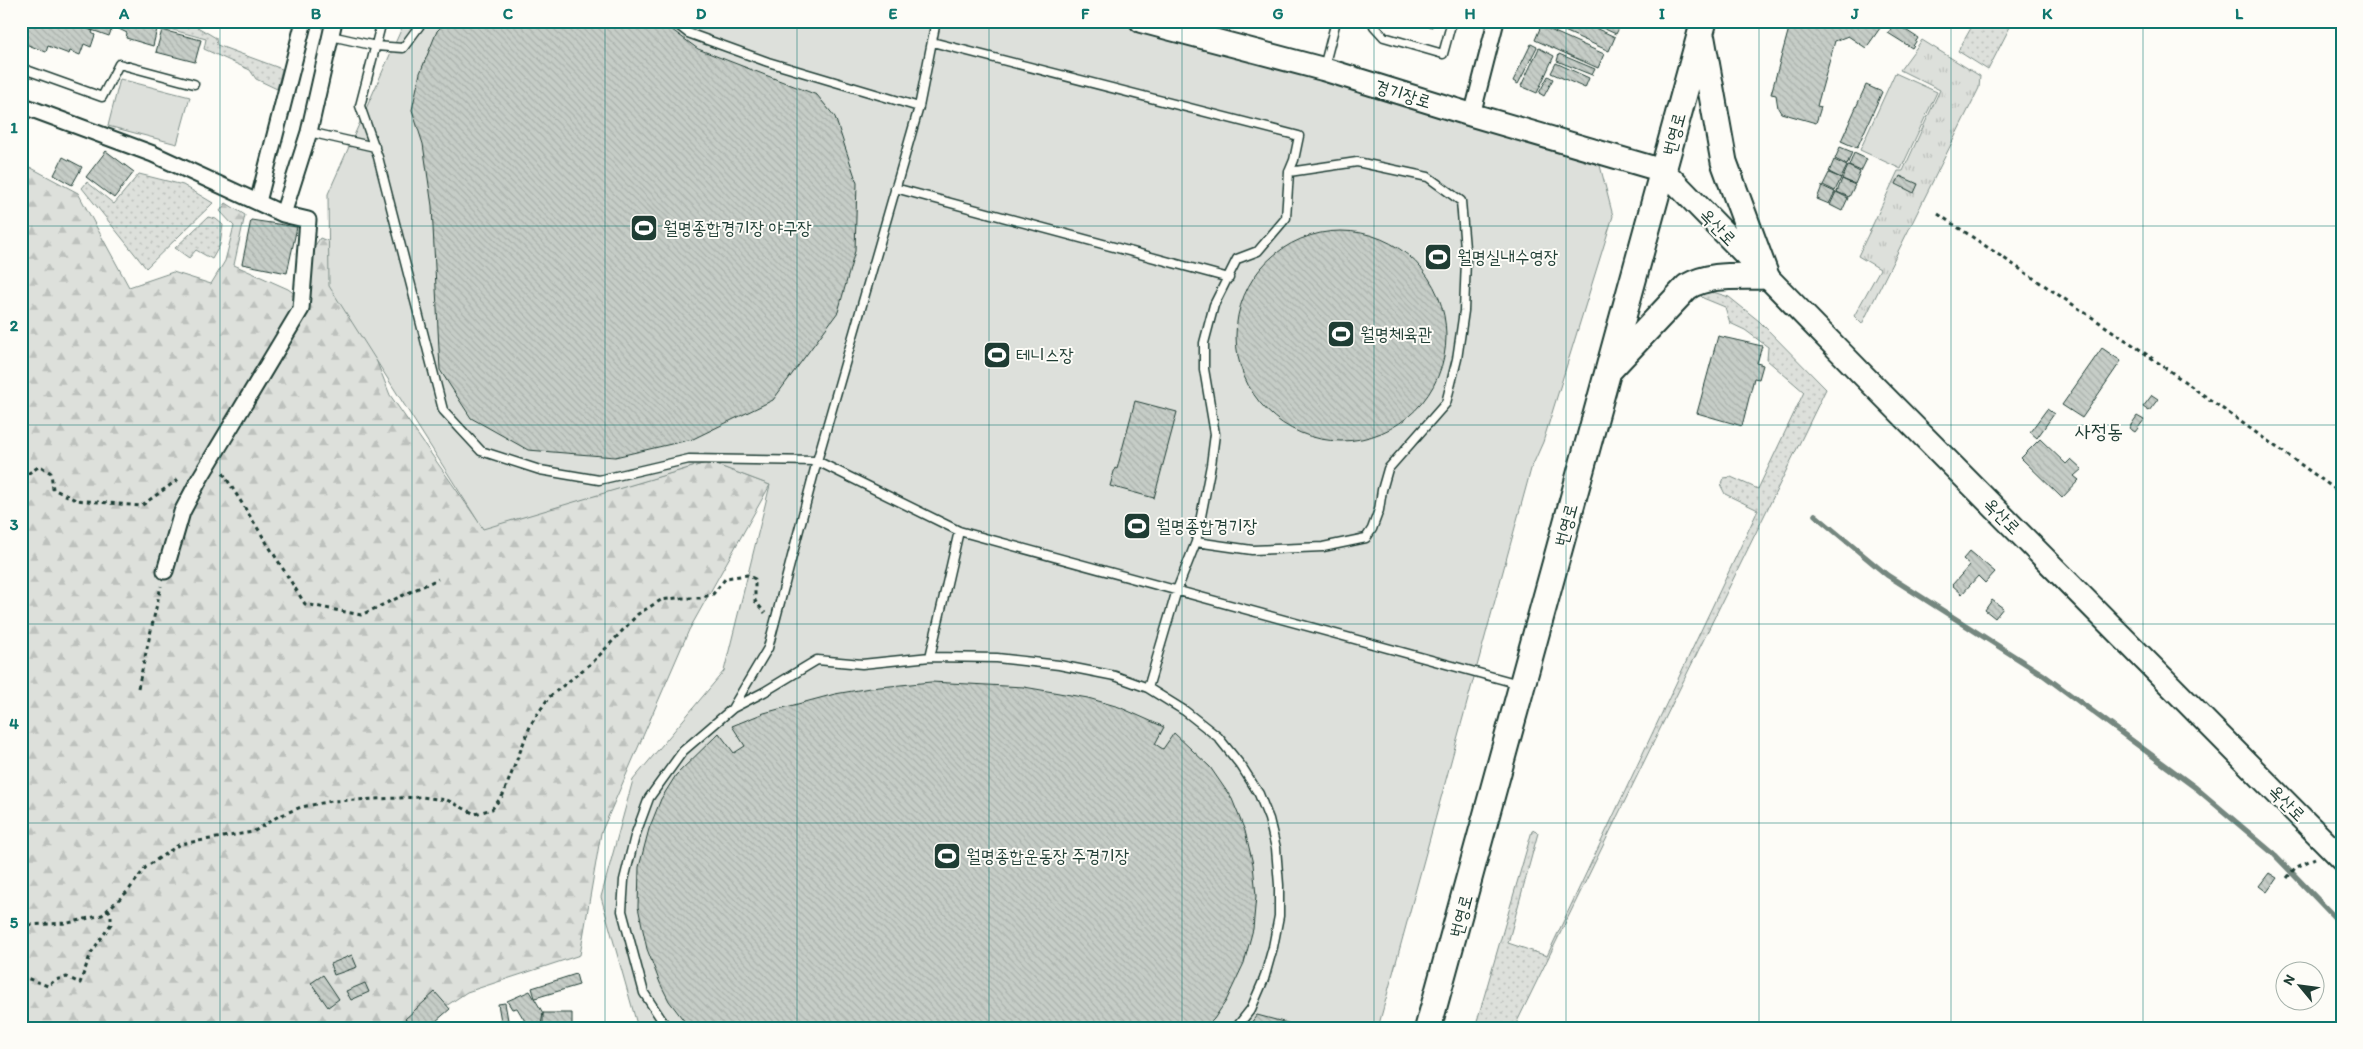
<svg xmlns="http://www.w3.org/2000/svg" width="2363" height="1049" font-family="Itim,'Poor Story',sans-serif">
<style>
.grass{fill:url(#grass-dots);stroke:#7e8e88}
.forest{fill:url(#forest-firs);stroke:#7e8e88}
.park{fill:url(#park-tufts);stroke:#7e8e88}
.pitch{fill:#dde0db;stroke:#7e8e88}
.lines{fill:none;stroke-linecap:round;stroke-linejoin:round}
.stream{stroke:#75877f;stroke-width:5.5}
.building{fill:url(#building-back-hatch);stroke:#1f3d34}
.lane-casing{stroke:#1f3d34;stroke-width:11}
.street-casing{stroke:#1f3d34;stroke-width:19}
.secondary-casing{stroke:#1f3d34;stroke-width:26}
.primary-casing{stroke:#1f3d34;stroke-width:29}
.path{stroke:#1f3d34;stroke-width:3;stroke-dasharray:4 4;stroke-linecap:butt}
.lane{stroke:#fdfcf7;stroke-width:8}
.street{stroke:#fdfcf7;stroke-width:15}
.secondary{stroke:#fdfcf7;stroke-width:22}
.primary{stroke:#fdfcf7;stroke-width:25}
.grid{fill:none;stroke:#0f766e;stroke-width:1;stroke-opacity:0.55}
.labels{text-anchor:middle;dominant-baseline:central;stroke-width:4;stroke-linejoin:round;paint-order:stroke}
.street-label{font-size:18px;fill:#1f3d34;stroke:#fdfcf7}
.poi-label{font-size:18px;fill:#1f3d34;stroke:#fdfcf7;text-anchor:start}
.quarter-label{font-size:20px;fill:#1f3d34;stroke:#fdfcf7}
.neatline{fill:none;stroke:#0f766e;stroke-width:2}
.grid-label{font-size:16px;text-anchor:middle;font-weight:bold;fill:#0f766e}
</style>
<defs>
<pattern id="grass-dots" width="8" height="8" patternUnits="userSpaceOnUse" patternTransform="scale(1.25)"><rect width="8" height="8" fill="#dde0db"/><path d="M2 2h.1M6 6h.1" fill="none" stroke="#bdc1bd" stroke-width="1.8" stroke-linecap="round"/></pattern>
<pattern id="forest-firs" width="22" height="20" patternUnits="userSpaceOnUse" patternTransform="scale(1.25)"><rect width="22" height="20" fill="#dde0db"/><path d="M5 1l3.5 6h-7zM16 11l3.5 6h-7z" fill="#bdc1bd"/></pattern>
<pattern id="park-tufts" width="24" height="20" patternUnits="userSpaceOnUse" patternTransform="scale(1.25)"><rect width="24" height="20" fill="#dde0db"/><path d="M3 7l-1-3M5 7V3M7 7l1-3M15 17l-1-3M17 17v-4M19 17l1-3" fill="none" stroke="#bdc1bd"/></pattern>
<pattern id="building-back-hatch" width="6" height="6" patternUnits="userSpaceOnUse" patternTransform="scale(1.25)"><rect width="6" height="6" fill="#c6cdc7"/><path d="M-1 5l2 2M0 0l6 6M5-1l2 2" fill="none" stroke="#aab1ac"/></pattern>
</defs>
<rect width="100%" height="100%" fill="#fdfcf7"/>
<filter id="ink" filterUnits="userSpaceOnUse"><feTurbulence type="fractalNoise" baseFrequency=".02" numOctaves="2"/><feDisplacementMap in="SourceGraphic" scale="10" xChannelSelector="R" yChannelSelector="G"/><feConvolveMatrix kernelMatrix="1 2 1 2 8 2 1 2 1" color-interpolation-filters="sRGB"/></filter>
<g filter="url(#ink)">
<path class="grass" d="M163 21 189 22 216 38 217 45 282 69 277 89 256 79 250 70 204 49 206 39 162 27Z
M1975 21H2013L1988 70 1958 51Z
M139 174 183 185 213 203 146 268 82 188 87 182 114 204Z
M208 217 216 219 223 225 220 245 212 259 196 250 189 258 175 248Z
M1713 292 1729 297 1759 321 1826 389 1514 1028H1475L1532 831 1535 830 1538 833 1508 943 1547 956 1758 510 1725 494 1721 486 1724 478 1731 477 1758 489 1804 392 1767 360 1768 347 1745 330 1730 323 1725 307 1703 298 1699 294Z"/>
<path class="forest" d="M21 147 26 150 24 164 78 193 129 287 173 272 211 284 225 261 234 226 220 211 226 203 245 215 234 265 288 289 307 303 311 252 320 238 335 244 345 281 390 395 483 528 709 462 770 485 689 630 601 833 580 955 467 992 413 1028H21Z"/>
<path class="park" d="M1922 40 1980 76 1979 88 1862 324 1854 316 1880 269 1858 256 1898 171H1903L1940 90 1900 70Z"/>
<path class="pitch" d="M405 21H1141L1596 150 1613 216 1543 442 1531 469 1378 1028H638L601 897 633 780 724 671 770 485 709 462 483 529 329 286 328 194Z
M1895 73 1937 92 1901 169 1860 150Z
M120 79 190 97 177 144 108 126Z"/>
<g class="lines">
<path class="stream" d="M1815 515 1887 575 2042 674 2196 788 2275 855 2342 925"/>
</g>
<path class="building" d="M21 21H88L86 28 93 31 92 33 95 35 91 47 84 44 80 55 70 51 69 54 48 46 46 52 23 43Z
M88 21 112 28 109 36 86 28Z
M103 21H129L157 29 153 46 126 38 127 33Z
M447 21H660L698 49 817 95 835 117 857 183 855 251 838 312 773 400 693 439 615 457 528 450 471 418 440 370 432 206 423 144 412 110 420 73 437 31Z
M1410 21H1434L1432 27Z
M1563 21H1580L1615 37 1609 51 1560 29Z
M1587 21H1620L1622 22 1616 34Z
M1791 21H1885L1866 48 1848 36 1835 41 1817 106 1821 107 1816 123 1781 113 1778 108 1776 95 1771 94Z
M1895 23 1918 38 1912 48 1888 33Z
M1541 26 1604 54 1598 68 1535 40Z
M162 30 201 40 195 62 156 52Z
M1531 44 1537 47 1518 84 1513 81Z
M1539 48 1554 56 1537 93 1521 86Z
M1559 54 1595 69 1592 75 1557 61Z
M1556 63 1589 78 1585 88 1551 73Z
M1548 76 1553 79 1544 96 1539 93Z
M1866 85 1882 92 1857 148 1841 141Z
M1840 147 1852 152 1847 165 1835 159Z
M106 151 134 172 114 198 86 177Z
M1854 153 1867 159 1861 171 1849 166Z
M63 157 82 167 72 185 54 175Z
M1834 160 1847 166 1841 178 1829 172Z
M1848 166 1860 172 1855 184 1842 179Z
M1829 173 1841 178 1835 191 1823 185Z
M1900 176 1918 184 1914 193 1896 184Z
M1842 179 1855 185 1849 197 1837 192Z
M1822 186 1835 192 1829 204 1817 199Z
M1836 192 1848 198 1842 211 1830 205Z
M251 220 297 227 287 273 242 264Z
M1236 336a105 105 0 1 1 210 0a105 105 0 1 1-210 0Z
M1718 336 1762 346 1757 363 1763 365 1759 379 1754 378 1742 426 1697 413Z
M2102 348 2121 361 2082 418 2062 405Z
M2152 395 2158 399 2149 411 2143 407Z
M1135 401 1177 412 1154 498 1110 486 1115 468 1117 469Z
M2047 409 2054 414 2037 438 2030 432Z
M2137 416 2144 420 2135 432 2129 428Z
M2040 439 2066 464 2071 459 2082 469 2074 476 2079 480 2062 498 2021 458Z
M1970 551 1995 572 1985 583 1978 576 1962 594 1952 585 1970 565 1963 559Z
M1992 600 2003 608 1995 618 1985 610Z
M931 682 1024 687 1088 698 1119 707 1164 727 1155 744 1163 749 1174 733 1210 767 1232 799 1245 831 1253 864 1256 896 1253 929 1244 963 1226 1001 1214 1019 1205 1028 688 1026 669 1001 660 983 647 949 638 907 639 867 649 829 661 799 676 775 719 733 734 753 745 746 732 726 764 713 835 694 870 688Z
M2269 873 2277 878 2267 892 2259 886Z
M352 955 357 967 334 975 330 964Z
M576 974 579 985 535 998 532 988Z
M323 975 339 999 328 1007 311 983Z
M365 983 369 992 351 1000 346 991Z
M530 991 543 1013 541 1025 526 1023 517 1008 512 1009 507 1001Z
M435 992 450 1009 428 1028H413L405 1019Z
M505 1003 508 1020 501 1021 498 1004Z
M543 1013H572V1026H543Z
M1257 1015 1306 1028H1247Z"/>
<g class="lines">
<g class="lane-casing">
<path id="lane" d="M382 21 360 106 378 157 443 410 481 451 540 470 599 480 689 459 817 461 959 531 1519 684
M673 21 688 33 768 62 919 107
M1376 21 1374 26 1384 37 1443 54 1452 21
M331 36 376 46 403 48 423 21
M932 42 1299 136 1294 160 1289 172 1286 218 1258 251 1237 259 1214 305 1204 343V369L1215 434 1211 465 1196 542 1177 590 1148 688
M1324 67 1336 21
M21 68 102 97 119 64 194 84
M309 132 375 147
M895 188 1229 278
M1196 542 1252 550 1323 547 1366 538 1372 529 1379 510 1382 490 1388 469 1446 403 1457 359 1464 311 1466 260 1461 201 1428 177 1357 162 1289 172
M930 657 959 531
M733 707 768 648 817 461 919 107 936 21
M507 1028H538
M667 1028 644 993 622 911 624 880 635 836 649 798 683 751 733 708 764 692 817 660 862 664 930 657 997 658 1059 665 1115 676 1148 688 1185 711 1218 737 1242 767 1259 794 1269 819 1276 848 1279 885V916L1273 947 1264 979 1251 1009 1236 1028"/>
</g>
<g class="street-casing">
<path id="street" d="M21 105 153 154 283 214
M1472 115 1496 21
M258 202 304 21
M165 571 182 512 200 478 301 309 308 220 283 214 309 132 334 21"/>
</g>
<g class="secondary-casing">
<path id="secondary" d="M1141 21 1323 69 1472 115 1664 171 1860 372 2342 859"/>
</g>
<g class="primary-casing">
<path id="primary" d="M1610 369 1687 287C1710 273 1739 277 1766 276L1724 162 1702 39
M1428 1028 1704 21"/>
</g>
<path class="path" d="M1938 214 2139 349 2342 494
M223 473 305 604 361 615 438 579
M21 478 40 466 51 473 53 489 76 500 141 506 180 478
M138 688 161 586
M2287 878 2295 868 2315 858
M21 923 28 925 68 923 102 915 128 891 146 867 180 844 253 832 277 817 301 807 332 801 421 797 447 800 475 814 492 809 503 795 531 724 549 697 594 661 638 614 661 600 677 598H700L713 594 726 578 747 575 755 579V601L765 613
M21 976 48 986 55 980 67 977 80 983 91 953 111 924V914L108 909"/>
<use href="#lane" class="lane"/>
<use href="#street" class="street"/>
<use href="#secondary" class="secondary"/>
<use href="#primary" class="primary"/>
</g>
</g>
<path class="grid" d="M220 21V1028M412 21V1028M605 21V1028M797 21V1028M989 21V1028M1182 21V1028M1374 21V1028M1566 21V1028M1759 21V1028M1951 21V1028M2143 21V1028M21 226H2342M21 425H2342M21 624H2342M21 823H2342"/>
<defs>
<g id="stadium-square" transform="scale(1.4375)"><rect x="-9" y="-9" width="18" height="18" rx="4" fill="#1f3d34" stroke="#fdfcf7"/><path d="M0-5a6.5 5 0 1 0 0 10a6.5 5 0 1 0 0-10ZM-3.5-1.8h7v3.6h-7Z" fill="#fff"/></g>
</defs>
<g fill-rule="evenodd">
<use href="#stadium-square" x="644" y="228"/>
<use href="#stadium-square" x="1438" y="257"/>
<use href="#stadium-square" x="1341" y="334"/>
<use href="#stadium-square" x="997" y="355"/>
<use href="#stadium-square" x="1137" y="526"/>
<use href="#stadium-square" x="947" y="856"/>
</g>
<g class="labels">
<g class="street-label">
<text transform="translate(1403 94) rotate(17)">경기장로</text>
<text transform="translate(1674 134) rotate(-75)">번영로</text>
<text transform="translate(1718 227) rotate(46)">옥산로</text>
<text transform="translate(2002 516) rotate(45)">옥산로</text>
<text transform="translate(1566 525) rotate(-75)">번영로</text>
<text transform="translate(2287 803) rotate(45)">옥산로</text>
<text transform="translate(1461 916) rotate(-75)">번영로</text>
</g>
<g class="poi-label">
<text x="663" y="228">월명종합경기장 야구장</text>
<text x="1457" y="257">월명실내수영장</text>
<text x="1360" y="334">월명체육관</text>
<text x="1016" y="355">테니스장</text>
<text x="1156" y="526">월명종합경기장</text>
<text x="966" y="856">월명종합운동장 주경기장</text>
</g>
<g class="quarter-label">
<text x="2099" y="431">사정동</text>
</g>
</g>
<rect width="2363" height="1049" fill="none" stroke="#fdfcf7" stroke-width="55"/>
<g transform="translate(2300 986) rotate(299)"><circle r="24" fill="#fdfcf7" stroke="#a4b0a9"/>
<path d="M0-4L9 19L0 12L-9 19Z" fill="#1f3d34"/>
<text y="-8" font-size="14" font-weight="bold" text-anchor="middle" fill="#1f3d34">N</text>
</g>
<rect x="28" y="28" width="2308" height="994" class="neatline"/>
<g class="grid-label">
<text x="124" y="19">A</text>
<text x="316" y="19">B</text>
<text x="508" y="19">C</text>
<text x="701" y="19">D</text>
<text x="893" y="19">E</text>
<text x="1085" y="19">F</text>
<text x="1278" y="19">G</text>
<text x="1470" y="19">H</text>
<text x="1662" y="19">I</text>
<text x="1855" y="19">J</text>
<text x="2047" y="19">K</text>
<text x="2239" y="19">L</text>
<text x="14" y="133">1</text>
<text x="14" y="331">2</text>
<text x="14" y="530">3</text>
<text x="14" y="729">4</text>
<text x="14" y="928">5</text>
</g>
</svg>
